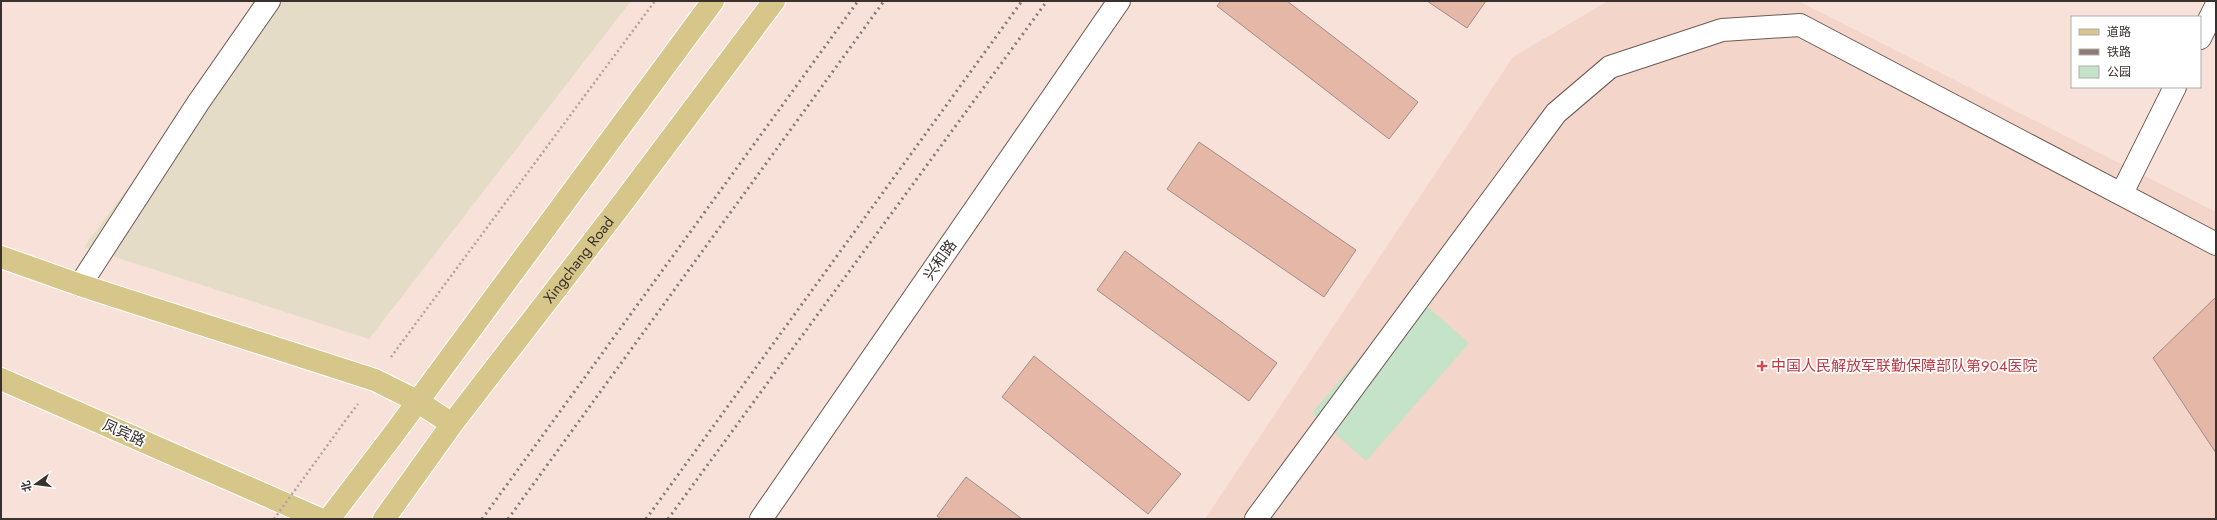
<svg xmlns="http://www.w3.org/2000/svg" width="2217" height="520" font-family="Jost,'Noto Sans SC',sans-serif">
<style>
.built{fill:#f3d5ca}
.industrial{fill:#e5dcc7}
.green{fill:#c4e3c8}
.building{fill:#e5b7a6;stroke:#a28e86}
.lines{fill:none;stroke-linecap:round;stroke-linejoin:round}
.minor-casing{stroke:#6e5b55;stroke-width:24}
.major-casing{stroke:#fff;stroke-width:24}
.path{stroke:#b3a29b;stroke-width:2.5;stroke-dasharray:2 3;stroke-linecap:butt}
.minor{stroke:#fff;stroke-width:22}
.major{stroke:#d6c689;stroke-width:22}
.rail{stroke:#897a75;stroke-width:3;stroke-dasharray:2 4;stroke-linecap:butt}
.path-bridge{stroke:#b3a29b;stroke-width:2.5;stroke-dasharray:2 3;stroke-linecap:butt}
.health-dot{fill:#e0444e;stroke:#fff;stroke-width:1.5}
.labels{text-anchor:middle;dominant-baseline:central;stroke-width:3.5;stroke-linejoin:round;paint-order:stroke}
.street-label{font-size:15px;fill:#3a312e;stroke:#fff}
.health-label{font-size:15px;fill:#be3a42;stroke:#fff;text-anchor:start}
</style>
<rect width="100%" height="100%" fill="#f7e1d9"/>
<path class="built" d="M1608 1H1798L2216 212V519H1205L1513 57Z"/>
<path class="industrial" d="M267 1H631L369 339 84 247Z"/>
<path class="green" d="M1414 295 1469 343 1366 461 1312 413Z"/>
<path class="building" d="M1221 1H1287L1418 102 1389 139 1217 6Z
M1427 1H1486L1467 28Z
M1199 142 1356 250 1324 297 1167 189Z
M1125 251 1277 363 1249 401 1097 290Z
M2216 297V453L2153 358Z
M1034 356 1181 474 1148 514 1002 397Z
M966 477 1022 519H941L937 516Z"/>
<g class="lines">
<g class="minor-casing">
<path id="minor" d="M2200 38 2216 6
M2122 193 2175 87
M80 285 198 103 269 1
M761 519 1119 1
M1256 519 1556 113 1610 67 1722 30 1800 25 2216 244"/>
</g>
<g class="major-casing">
<g id="major">
<path d="M1 257 80 285 375 380 417 401 452 424"/>
<path d="M1 379 320 519"/>
<path d="M329 519 393 435 713 1"/>
<path id="s1" d="M384 519 452 424 621 205 774 1"/>
</g>
</g>
<path class="path" d="M391 357 655 1
M348 417 358 404"/>
<use href="#minor" class="minor"/>
<use href="#major" class="major"/>
<path class="rail" d="M482 519 858 1
M508 519 884 1
M646 519 1022 1
M668 519 1047 1"/>
<path class="path-bridge" d="M274 519 348 417"/>
</g>
<path class="health-dot" d="M1760 360h4v4h4v4h-4v4h-4v-4h-4v-4h4z"/>
<g class="labels">
<g class="street-label">
<text stroke="none"><textPath href="#s1" startOffset="324">Xingchang Road</textPath></text>
<text transform="translate(940 260) rotate(-55)">兴和路</text>
<text transform="translate(124 433) rotate(24)">凤宾路</text>
</g>
<g class="health-label">
<text x="1771" y="366">中国人民解放军联勤保障部队第904医院</text>
</g>
</g>
<rect width="2217" height="520" fill="none" stroke="#3a312e" stroke-width="4"/>
<rect x="2071" y="16" width="130" height="72" fill="#ffffff" stroke="#b0adab"/>
<rect x="2079" y="29" width="20" height="6" fill="#d6c689" stroke="#b0adab"/>
<text x="2107" y="36" font-size="12" fill="#3a312e">道路</text>
<rect x="2079" y="49" width="20" height="6" fill="#897a75" stroke="#b0adab"/>
<text x="2107" y="56" font-size="12" fill="#3a312e">铁路</text>
<rect x="2079" y="66" width="20" height="12" fill="#c4e3c8" stroke="#b0adab"/>
<text x="2107" y="76" font-size="12" fill="#3a312e">公园</text>
<g transform="translate(36 484) rotate(256)" stroke="#ffffff" stroke-width="3" paint-order="stroke">
<path d="M0-3L7 15L0 10L-7 15Z" fill="#3a312e"/>
<text y="-6" font-size="11" font-weight="bold" text-anchor="middle" fill="#3a312e">北</text>
</g>
</svg>
